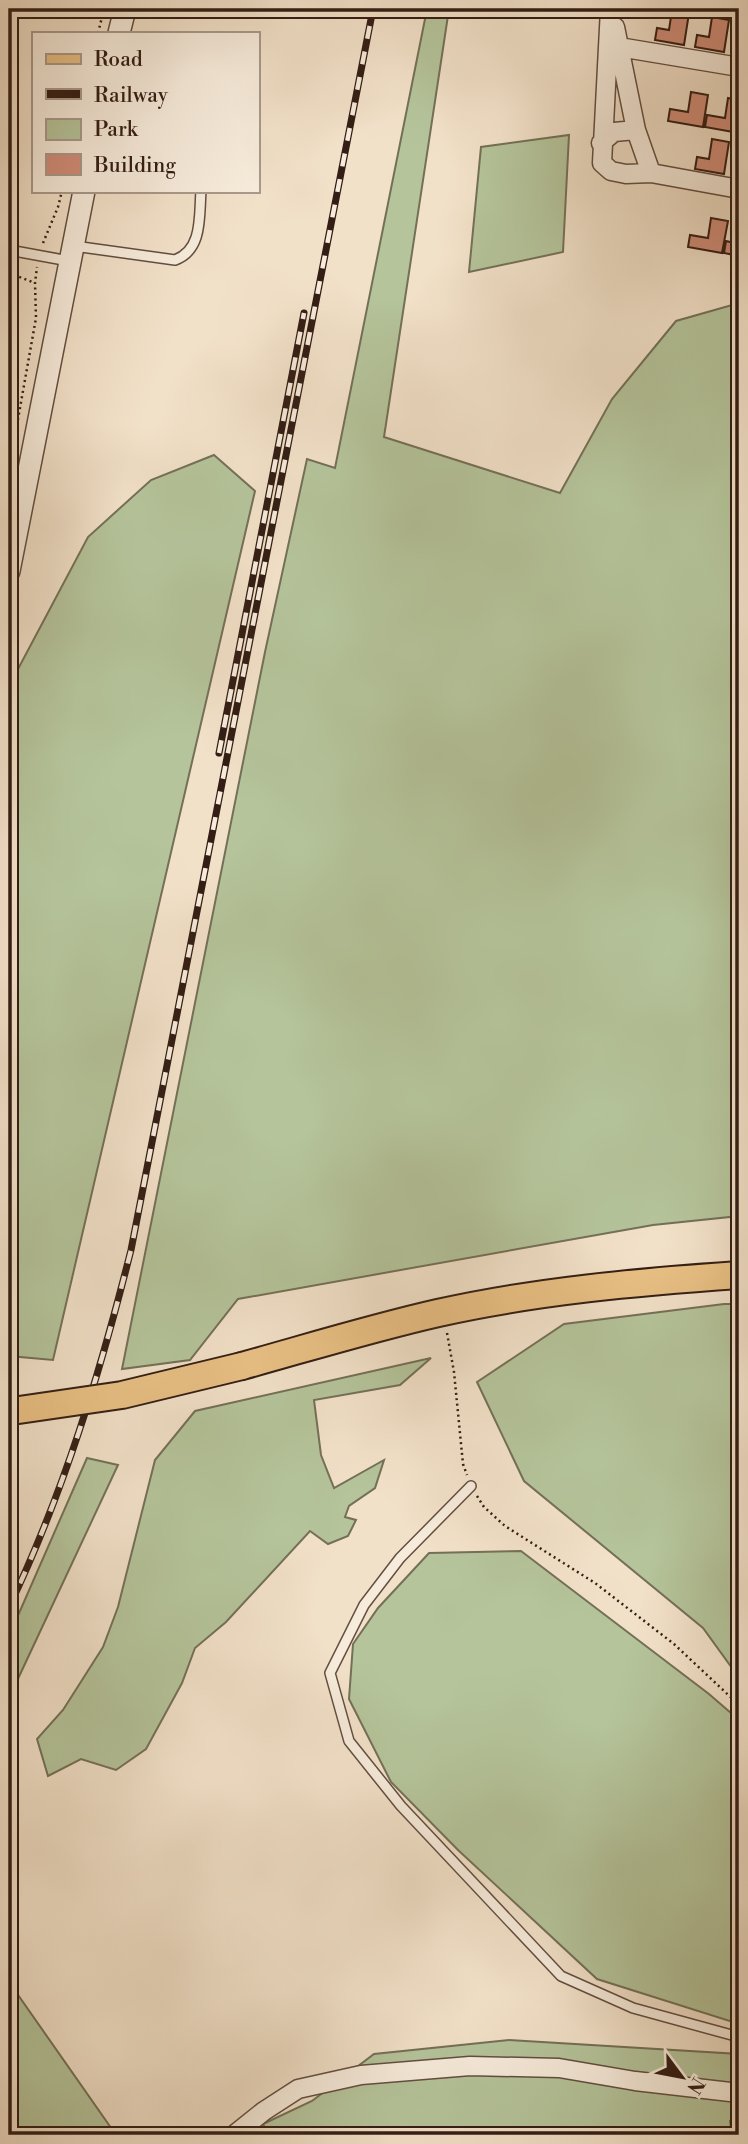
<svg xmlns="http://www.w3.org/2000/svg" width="748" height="2144" font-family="'Libre Bodoni',serif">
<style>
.green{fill:#b5c49b;stroke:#747058;stroke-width:2}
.building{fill:#d18d79;stroke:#331d14;stroke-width:2}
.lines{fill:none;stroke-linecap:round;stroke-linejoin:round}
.service-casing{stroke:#634e41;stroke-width:12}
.minor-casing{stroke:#634e41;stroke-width:21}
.tertiary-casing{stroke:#634e41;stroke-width:24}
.primary-casing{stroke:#331d14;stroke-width:30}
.path{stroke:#331d14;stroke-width:2.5;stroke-dasharray:2 3.5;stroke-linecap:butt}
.service{stroke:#f7ecdc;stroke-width:9}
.minor{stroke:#f7ecdc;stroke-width:18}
.tertiary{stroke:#f7ecdc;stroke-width:21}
.primary{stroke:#e9c084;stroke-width:26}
.rail-casing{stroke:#331d14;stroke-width:7}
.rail{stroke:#f7ecdc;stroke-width:4.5;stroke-dasharray:13;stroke-linecap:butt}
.primary-bridge-casing{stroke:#331d14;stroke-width:30;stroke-linecap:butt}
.primary-bridge{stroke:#e9c084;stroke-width:26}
</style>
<rect width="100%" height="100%" fill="#f2e1c9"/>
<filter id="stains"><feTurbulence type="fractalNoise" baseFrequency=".00286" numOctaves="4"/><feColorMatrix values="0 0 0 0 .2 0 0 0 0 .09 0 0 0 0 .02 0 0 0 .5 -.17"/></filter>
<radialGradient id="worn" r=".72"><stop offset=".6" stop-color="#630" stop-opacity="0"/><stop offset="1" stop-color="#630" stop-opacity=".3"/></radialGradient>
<path class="green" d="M427 9H449L384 437 560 493 612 399 676 321 739 303V1216L653 1225 238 1299 190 1360 122 1369 265 652 307 459 335 468Z
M569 135 563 252 469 272 481 147Z
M214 455 255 491 53 1360 9 1356V686L88 537 151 480Z
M724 1304H739V1672L732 1668 703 1628 524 1481 477 1382 564 1324Z
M431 1358 400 1385 314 1400 321 1455 334 1488 384 1460 375 1488 349 1506 345 1517 356 1520 348 1536 328 1544 310 1531 226 1622 195 1648 182 1683 146 1749 116 1770 81 1759 48 1776 37 1739 63 1710 103 1647 118 1607 155 1460 195 1411Z
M87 1458 118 1465 9 1698V1636Z
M521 1551 709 1694 739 1720V2024L597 1979 458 1850 391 1782 349 1699 353 1644 378 1608 429 1553Z
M9 1982 116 2135H9Z
M509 2040 739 2054V2113L730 2121 732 2135H269L263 2124 312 2101 374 2054Z"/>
<path class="building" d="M672 10 689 13 684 45 655 40 657 28 669 30Z
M712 17 729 20 724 52 695 47 697 35 709 37Z
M691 92 708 95 703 127 668 121 670 109 688 112Z
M728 98 739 100V133L705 127 707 115 725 118Z
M712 139 729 142 724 174 695 169 697 157 709 159Z
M711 218 728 221 722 253 688 247 690 235 708 238Z
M726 241 739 244V256L724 253Z"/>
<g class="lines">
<g class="service-casing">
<path id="service" d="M74 246 175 260C203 250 199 216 201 191
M9 250 69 261
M471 1486 400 1558 364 1605 330 1673 349 1741 401 1806 561 1976 633 2008 739 2037"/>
</g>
<g class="minor-casing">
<path id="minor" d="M610 9 602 163 611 171 626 174 651 173 739 189
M615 27 636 130 651 173
M619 47 739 67
M601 143 614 132 636 130
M234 2135 264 2111 298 2089 361 2075 470 2066 559 2068 635 2081 739 2093"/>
</g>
<g class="tertiary-casing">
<path id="tertiary" d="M119 33 125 9
M9 571 84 191"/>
</g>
<g class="primary-casing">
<path id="primary" d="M242 1366C307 1348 372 1328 438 1313 537 1291 638 1282 739 1275"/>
</g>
<path class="path" d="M98 33 104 9
M43 243 58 207 62 191
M9 273 35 283
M13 447 36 318 35 283 37 267
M447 1333 454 1372 463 1464 467 1475
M477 1496 484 1507 505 1526 595 1583 674 1644 739 1705"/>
<use href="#service" class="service"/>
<use href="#minor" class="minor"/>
<use href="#tertiary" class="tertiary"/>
<use href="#primary" class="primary"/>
<g class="rail-casing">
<path id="rail" d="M219 753 304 313
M9 1607C64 1492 100 1373 131 1250L373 9"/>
</g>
<use href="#rail" class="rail"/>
<g class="primary-bridge-casing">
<path id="primary-bridge" d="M12 1411 122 1395 242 1366"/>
</g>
<use href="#primary-bridge" class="primary-bridge"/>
</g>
<rect width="748" height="2144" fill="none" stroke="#f2e1c9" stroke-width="35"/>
<rect x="10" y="10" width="727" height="2123" fill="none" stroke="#331d14" stroke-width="3.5"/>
<rect x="18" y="18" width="713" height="2109" fill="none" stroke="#331d14" stroke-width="2"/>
<rect x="32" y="32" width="228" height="161" fill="#f7ecdc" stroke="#a9998c" stroke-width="2"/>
<rect x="46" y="54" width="35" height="10" fill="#e9c084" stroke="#a9998c" stroke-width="2"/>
<text x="94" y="66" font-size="21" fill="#331d14">Road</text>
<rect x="46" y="89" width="35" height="10" fill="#331d14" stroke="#a9998c" stroke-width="2"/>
<text x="94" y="102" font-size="21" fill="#331d14">Railway</text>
<rect x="46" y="119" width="35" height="21" fill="#b5c49b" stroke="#a9998c" stroke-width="2"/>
<text x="94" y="136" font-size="21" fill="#331d14">Park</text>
<rect x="46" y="154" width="35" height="21" fill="#d18d79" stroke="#a9998c" stroke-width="2"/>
<text x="94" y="172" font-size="21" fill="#331d14">Building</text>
<g transform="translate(682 2077) rotate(122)" stroke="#f7ecdc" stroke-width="5" paint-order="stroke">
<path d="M0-5L12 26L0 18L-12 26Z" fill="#331d14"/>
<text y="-10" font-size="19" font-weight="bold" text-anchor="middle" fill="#331d14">N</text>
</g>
<rect width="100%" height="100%" filter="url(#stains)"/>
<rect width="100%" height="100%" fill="url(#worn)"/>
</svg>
